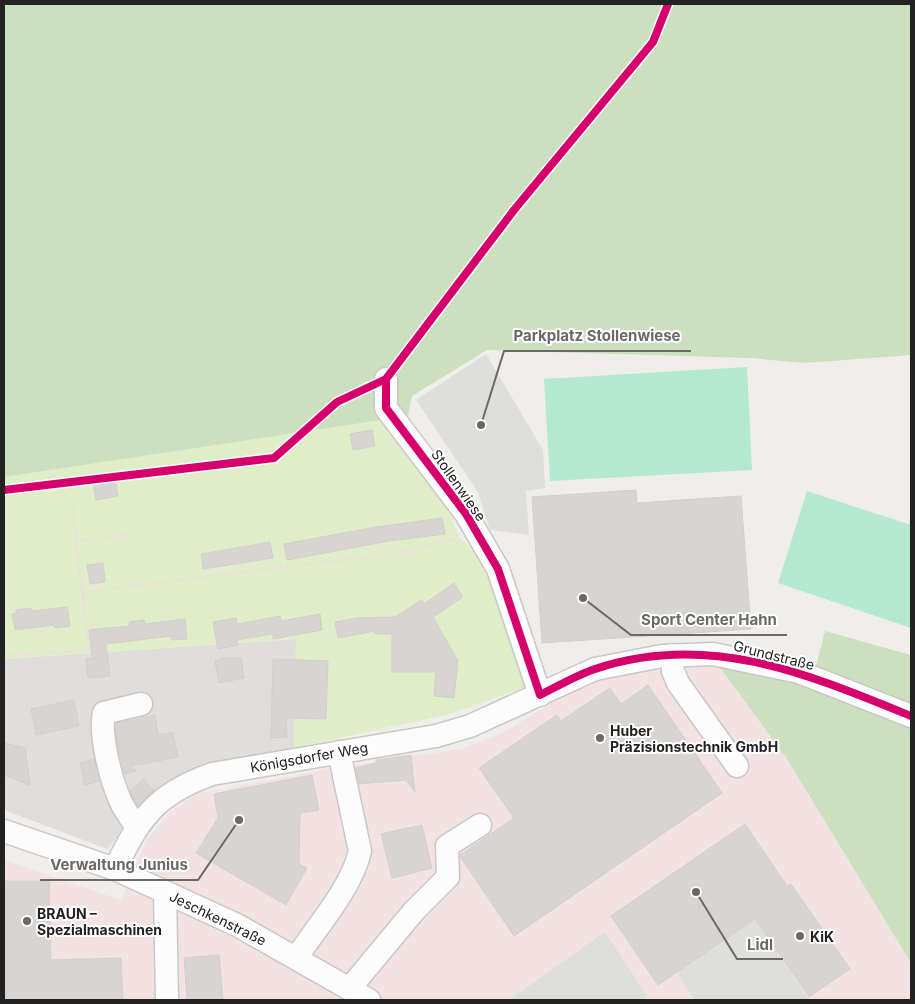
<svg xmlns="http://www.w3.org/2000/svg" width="915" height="1004" font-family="Inter,sans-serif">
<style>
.residential{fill:#dfdedc}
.commercial{fill:#f2e2e1}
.religious{fill:#dededc}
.grass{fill:#dfeec9}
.forest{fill:#cce0bf}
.pitch{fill:#b4e9d0}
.building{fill:#d7d4d2;stroke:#d3cfcc}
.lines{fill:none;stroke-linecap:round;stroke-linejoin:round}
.minor-casing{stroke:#c9c8c7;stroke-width:25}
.path{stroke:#eddcdb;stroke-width:3;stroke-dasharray:2.5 2.5;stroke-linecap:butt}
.minor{stroke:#fdfcfc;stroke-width:22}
.cycleway-casing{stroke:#fff;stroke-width:11}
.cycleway{stroke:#d6006c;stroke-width:8}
.poi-dot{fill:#6a6968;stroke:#fff;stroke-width:2}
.labels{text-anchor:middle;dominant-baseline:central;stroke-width:4;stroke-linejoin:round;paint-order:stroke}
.street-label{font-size:14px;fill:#222;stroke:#fff}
.poi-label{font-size:14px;font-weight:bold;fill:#222;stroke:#fff;text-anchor:start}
.leader{fill:none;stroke:#6a6968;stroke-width:2}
.callout-dot{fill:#6a6968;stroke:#fff;stroke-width:2}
.callout-label{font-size:15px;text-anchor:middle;font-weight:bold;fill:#6a6968;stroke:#fff;stroke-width:4;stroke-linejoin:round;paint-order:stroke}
</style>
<rect width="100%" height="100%" fill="#f0eeeb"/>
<path class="residential" d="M296 639 294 748 210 763 187 771 160 789 107 849 4 810V659Z"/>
<path class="commercial" d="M716 662 787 759 911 963V1000H4V860L121 900 146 841 171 811 196 794 328 769 461 749 502 733 575 689 618 674Z"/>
<path class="religious" d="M486 354 543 450 545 488 526 491 529 535 490 530 478 492 416 400Z
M750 912 809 1000H695L677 973 748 924Z
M605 932 647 996 641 1000H509Z"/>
<path class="grass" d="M408 416 460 538 484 559 526 687 450 714 294 748 296 639 4 659V477Z"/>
<path class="forest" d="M4 4H911V355L805 363 749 358 487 350 412 396 408 416 4 477Z
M825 631 911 655V963L787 759 716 662 811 685Z"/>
<path class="pitch" d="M747 367 752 470 550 481 544 379Z
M807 491 911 525V628L778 583Z"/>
<path class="building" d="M372 430 375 446 353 450 350 434Z
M115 480 118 496 96 500 93 484Z
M636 490 637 503 741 496 751 629 542 643 532 497Z
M442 518 445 534 389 541 287 560 284 544 376 527Z
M270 542 273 558 203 569 201 554Z
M103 563 105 582 90 584 87 565Z
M454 583 463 597 433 617 458 661 454 698 434 696 436 672H392V634H375V631L338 638 335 622 357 618 395 617 422 600 424 604Z
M67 607 70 626 55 628 54 625 15 630 12 614 16 613V610L31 608V611Z
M320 614 322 630 273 639V634L237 640 238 645 218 649 213 622 236 618 237 624 280 616 281 621Z
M185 619 187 639 172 640 171 636 106 644 110 676 88 678 86 659 92 658 89 630 130 626 129 622 144 620 145 624Z
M220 658H241L244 678 219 683 215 661 220 660Z
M273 659 328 661 326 719 286 718 287 737 271 738Z
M648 685 722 793 514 936 461 858 460 855 514 818 479 768 557 715 561 721 610 688 621 704Z
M74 700 79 726 36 735 31 709Z
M155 715 158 735 173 732 178 757 131 766 136 771 125 774 117 743 116 724Z
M4 743 25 748 30 785 4 775Z
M411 755 415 792 406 780 359 784 356 768 376 763V760Z
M94 759 99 781 85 785 80 763Z
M312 775 319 810 300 813 299 864 307 868 286 905 196 853 218 818 214 794Z
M143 779 154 790 138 806 130 791Z
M745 824 787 886 791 884 850 969 809 997 755 919 658 985 611 916Z
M422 825 432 868 392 878 381 834Z
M4 881H49L51 960 121 958 123 1000H4Z
M219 955 223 1000H187L184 958Z"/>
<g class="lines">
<g class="minor-casing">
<path id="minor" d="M386 379V408L466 514 498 569 540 695
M672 655 673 671 678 683 737 766
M137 827C131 819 124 810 120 800 111 780 99 734 104 713L141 704
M4 831 115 869 237 925 369 1000
M115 869C140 817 156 794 212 774L436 736 470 726 595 669 662 656 713 654 799 672 911 716
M165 892 167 1000
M296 958C317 927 352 887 360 851L339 752
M350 988 414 911 448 877 447 846 480 825"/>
</g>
<path class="path" d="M76 542 129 535
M82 592 393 554 457 538
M4 656 89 650 72 505"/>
<use href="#minor" class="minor"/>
<g class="cycleway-casing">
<path id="cycleway" d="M668 4 653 42 514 210 386 379V408L466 514 498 569 540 695C558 686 577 675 595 669 708 631 808 674 911 716
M4 490 274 458 337 402 386 379"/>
</g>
<use href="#cycleway" class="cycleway"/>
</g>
<g class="poi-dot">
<circle cx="600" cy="738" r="5"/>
<circle cx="27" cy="921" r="5"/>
<circle cx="800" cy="936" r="5"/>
</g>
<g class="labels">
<g class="street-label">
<text transform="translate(459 485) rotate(55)">Stollenwiese</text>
<text transform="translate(774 655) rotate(14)">Grundstraße</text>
<text transform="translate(309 757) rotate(-10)">Königsdorfer Weg</text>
<text transform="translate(218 918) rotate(26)">Jeschkenstraße</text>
</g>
<g class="poi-label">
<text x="610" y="730">Huber<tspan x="610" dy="16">Präzisionstechnik GmbH</tspan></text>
<text x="37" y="913">BRAUN –<tspan x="37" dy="16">Spezialmaschinen</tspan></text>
<text x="810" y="936">KiK</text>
</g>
</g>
<path class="leader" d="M481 425L504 351H691M583 598L631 635H787M239 820L198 880H40M696 892L737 959H783"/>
<g class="callout-dot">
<circle cx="481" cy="425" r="5"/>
<circle cx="583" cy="598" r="5"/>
<circle cx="239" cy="820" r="5"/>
<circle cx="696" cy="892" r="5"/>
</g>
<g class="callout-label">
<text x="597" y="341">Parkplatz Stollenwiese</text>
<text x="709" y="625">Sport Center Hahn</text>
<text x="119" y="870">Verwaltung Junius</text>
<text x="760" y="950">Lidl</text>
</g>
<rect width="915" height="1004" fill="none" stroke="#222222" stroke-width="10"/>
</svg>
